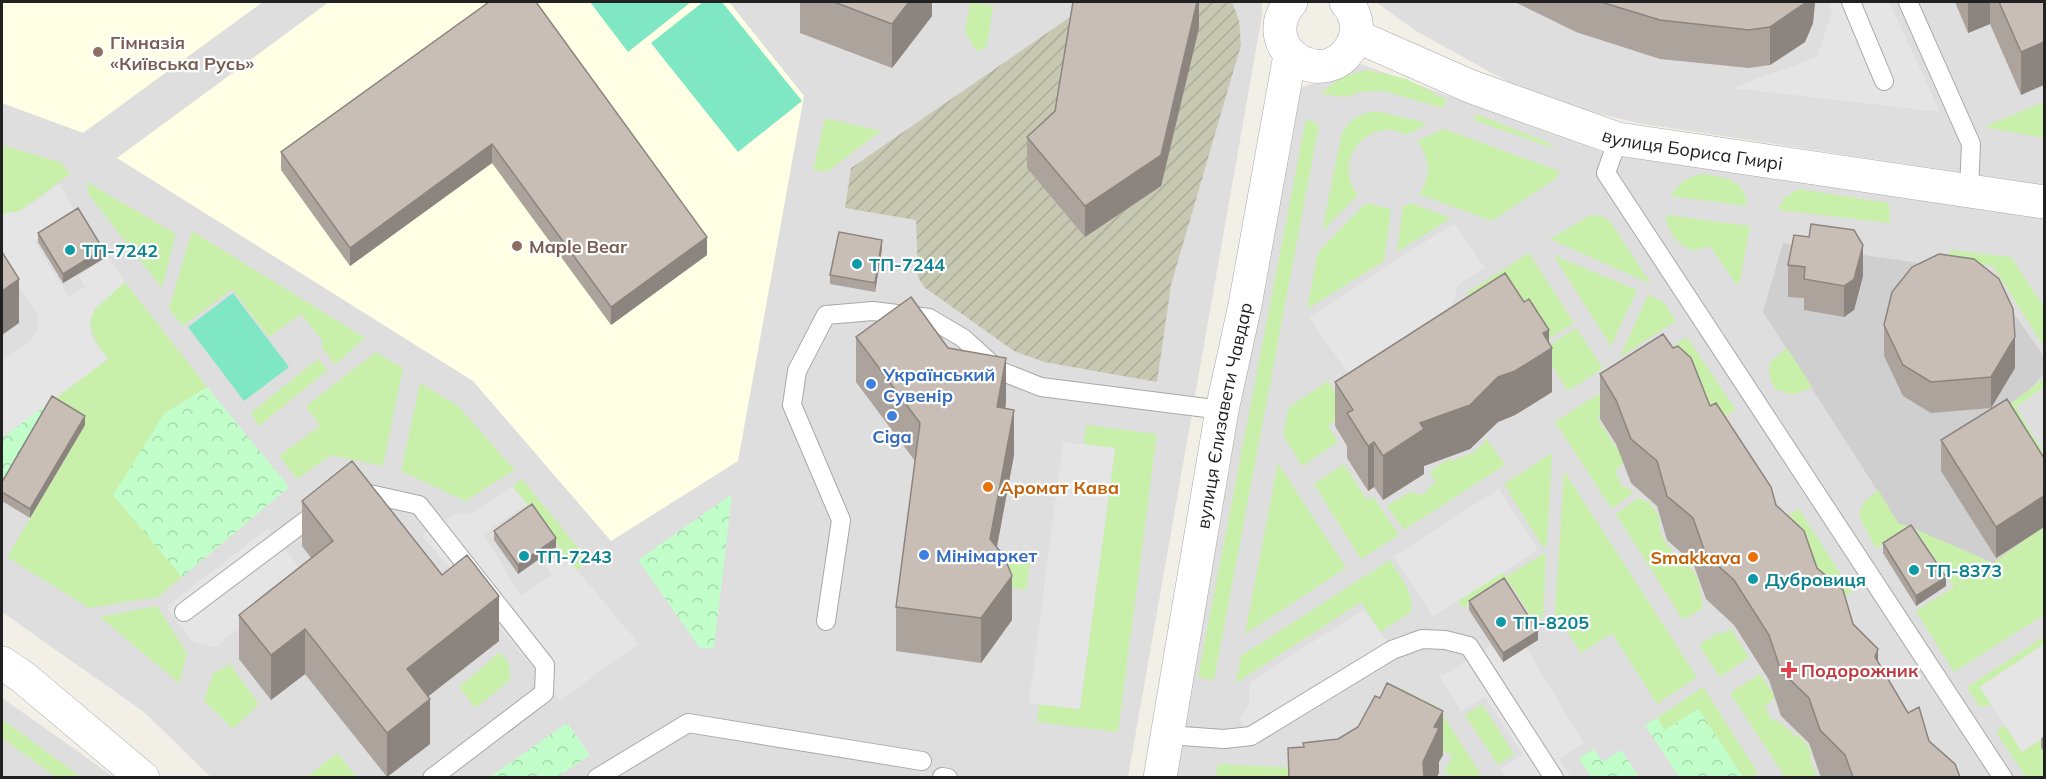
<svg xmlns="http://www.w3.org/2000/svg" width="2046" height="779" font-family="Mulish,sans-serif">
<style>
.residential{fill:#dfdede}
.education{fill:#feffe4}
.religious{fill:#cfcfcf}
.construction{fill:url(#construction-furrows)}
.grass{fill:#c9f0aa}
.park{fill:url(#park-crowns)}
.pitch{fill:#7fe7c4}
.parking{fill:#e5e5e5}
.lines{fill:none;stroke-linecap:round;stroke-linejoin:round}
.service-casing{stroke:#a8a8a8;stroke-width:20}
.minor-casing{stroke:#a8a8a8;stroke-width:34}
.tertiary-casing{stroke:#a8a8a8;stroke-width:34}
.service{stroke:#fff;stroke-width:18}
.minor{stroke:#fff;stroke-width:33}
.tertiary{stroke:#fff;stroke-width:33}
.wall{fill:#aca39d}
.shaded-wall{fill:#8c857f}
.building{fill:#c8beb6;stroke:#8c857f;stroke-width:1.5}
.education-dot{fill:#8d6e63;stroke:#fff;stroke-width:2}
.culture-dot{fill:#0f9aa8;stroke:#fff;stroke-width:2}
.shop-dot{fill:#3f7fe0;stroke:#fff;stroke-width:2}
.food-dot{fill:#e8710a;stroke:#fff;stroke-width:2}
.health-dot{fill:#e0444e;stroke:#fff;stroke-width:2}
.labels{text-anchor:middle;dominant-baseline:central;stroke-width:4.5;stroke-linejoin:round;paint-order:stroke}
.education-label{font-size:18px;font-weight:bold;fill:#785e54;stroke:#fff;text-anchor:start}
.street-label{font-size:18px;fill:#212121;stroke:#fff}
.culture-label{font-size:18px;font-weight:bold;fill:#0d838f;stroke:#fff;text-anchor:start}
.shop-label{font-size:18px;font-weight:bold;fill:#366cbe;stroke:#fff;text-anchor:start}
.food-label{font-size:18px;font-weight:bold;fill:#c56008;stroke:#fff;text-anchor:start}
.health-label{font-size:18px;font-weight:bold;fill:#be3a42;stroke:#fff;text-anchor:start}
</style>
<defs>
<pattern id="construction-furrows" width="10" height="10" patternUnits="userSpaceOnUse" patternTransform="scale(1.5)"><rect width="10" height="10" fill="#c7c8b2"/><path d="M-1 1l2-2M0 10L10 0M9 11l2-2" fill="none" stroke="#abac99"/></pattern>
<pattern id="park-crowns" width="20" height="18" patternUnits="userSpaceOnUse" patternTransform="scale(1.5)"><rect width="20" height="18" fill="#c2feca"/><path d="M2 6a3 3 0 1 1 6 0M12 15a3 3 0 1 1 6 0" fill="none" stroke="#a6d9ad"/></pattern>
</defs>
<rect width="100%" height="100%" fill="#f2efe7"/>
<path class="residential" d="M2 2H1262V15L1128 777H211L144 712 2 612Z
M1376 2H2044V185L1637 123 1572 107 1519 88 1416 31Z
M1361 64 1608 154 2044 217V777L1167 778 1299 89Z
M2 698 114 777H2Z"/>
<path class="education" d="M2 2H263L83 133 2 103Z
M329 2H729L804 96 738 461 611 541 473 381 117 158Z"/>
<path class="religious" d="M1783 243 1986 273 2044 357V374L2006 414 2044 536 1993 563 1898 523 1763 312Z"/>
<path class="construction" d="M1092 2H1232L1239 20 1241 45 1171 285 1157 382 1044 362 1014 351 924 287 918 277 916 220 845 208 851 168Z"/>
<path class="grass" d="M970 2 993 6 987 46 977 52 965 33Z
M1367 70 1407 79 1447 100 1443 108 1383 91 1359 92 1347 97 1320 94 1342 77Z
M2044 102V138L1984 127Z
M1369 112H1380L1427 123C1422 126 1412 134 1406 134 1402 134 1397 130 1393 130 1372 128 1352 143 1349 164 1348 175 1350 186 1358 195L1322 231 1342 132 1354 118Z
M1476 114 1547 142 1555 149 1474 120Z
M825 118 881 131 827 172 813 170Z
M1306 119 1319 125 1214 680 1198 677Z
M1444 129 1559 171 1558 177 1492 221 1419 194C1432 176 1430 159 1417 141Z
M2 145 60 162 70 174 20 211 2 214Z
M1703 174C1725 178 1746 179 1747 206L1671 196C1678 183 1688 177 1703 174Z
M87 182 176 234 162 288 89 195Z
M1799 189 1889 203 1890 223 1778 210 1784 198Z
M1366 203 1391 209 1384 261 1307 309 1318 252Z
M1410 203 1451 218 1397 252 1403 207Z
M1591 215 1601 216 1610 221 1651 284 1550 239Z
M1666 215 1750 226 1740 282 1736 284 1710 246 1693 251C1679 246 1666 231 1666 215Z
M192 231 365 338 335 365 322 347V340L301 314 269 337 232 289 183 326 169 309Z
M1950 250 2011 257 2044 307V347L1993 266 1947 260Z
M1529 253 1574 323 1539 345 1460 322 1468 292Z
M1553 255 1637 290 1611 346Z
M125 282 207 387 164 414 152 536 182 577 158 597 89 608 7 557 85 426 52 406 57 397 108 359C77 318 90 311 125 282Z
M1648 295 1664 302 1676 321 1620 357Z
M1576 328 1603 368 1568 391 1542 350Z
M1687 337 1736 410 1707 427 1669 372 1597 418 1625 461 1616 471 1621 485 1634 492 1612 509 1555 422Z
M1787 348 1812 387 1792 395 1775 389 1769 376 1770 362Z
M376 352 403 368 383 466 331 455 297 479 279 456 320 426 306 406Z
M318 359 328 370 259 426 251 413Z
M2044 379V387L2016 407 2044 453V476L2003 409Z
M1328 381 1349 412 1328 425 1338 442 1302 466 1283 435 1288 408Z
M420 383 458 406 515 470 465 501 401 471Z
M1086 425 1157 434 1118 732 1037 722 1039 704 1080 709 1115 449 1084 444Z
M1487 439 1505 465 1404 530 1387 506 1410 492 1423 495 1436 481 1430 475 1433 469 1449 459 1452 461 1475 452Z
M1552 453 1547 545 1543 547 1504 484Z
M1278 463 1346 568 1245 634Z
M1344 464 1367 500 1373 497 1399 535 1361 559 1314 484Z
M1564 471 1697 677 1657 704 1612 633 1581 653 1555 613Z
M522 479 590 562 577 570 512 486Z
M1878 490 1898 523 1910 527 1876 549 1859 516 1864 502Z
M1638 498 1650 503 1660 518C1656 536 1671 550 1683 561L1686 560 1698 579 1703 608 1683 620 1616 514Z
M1799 509 1852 592 1825 609 1775 523Z
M2044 526V615L1954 672 1916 611 1954 587 1915 529 1993 563Z
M1003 550 1031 554 1026 590 997 585Z
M1546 552 1543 617 1528 626 1523 617 1529 613 1507 579 1463 608 1458 601 1503 572 1506 577Z
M1390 560C1399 576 1415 593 1411 612L1380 632 1361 602 1236 683 1241 656Z
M157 606 187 653 179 683 100 617Z
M1731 629 1749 657 1720 677 1699 645 1719 632 1721 634Z
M2044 637V644L1980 687 1991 705 1980 707 1967 687Z
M500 652 509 663 510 680 476 708 459 687Z
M230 664 259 704 233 729 204 701 213 674Z
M1760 674 1775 697 1765 707 1772 720 1780 722 1796 737 1799 735 1812 753 1809 756 1817 777H1785L1730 693Z
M1703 687 1758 773 1752 777H1743L1698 709 1665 730 1657 718Z
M1400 688 1438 707 1480 773V777H1448L1449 774 1444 771 1453 756 1381 718Z
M1482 704 1514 754 1498 765 1465 715Z
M2 719 81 777H56L2 738Z
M2005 725 2022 752 2044 737V777H2026L1996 732Z
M337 753 357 777H307Z
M1218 764 1318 769 1325 778H1216Z"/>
<path class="park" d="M207 387 289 487 182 577 113 495 164 414Z
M57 397 52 406 2 491V438Z
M732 494 714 648H700L638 560Z
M1698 709 1743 777H1679L1645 725 1657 718 1665 730Z
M567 723 590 755 557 777H490Z
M1594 749 1603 762 1621 750 1639 777H1591L1579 758Z"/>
<path class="pitch" d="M590 2H691L628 52Z
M703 2H722L802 101 738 152 651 43Z
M233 293 289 367 244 401 188 327Z"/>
<path class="parking" d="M1828 2H1889L1940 112 1732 88 1817 57 1832 13Z
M60 184 77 214 34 241 69 297 85 287 79 276 108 257 125 282 94 310 90 323 91 337 108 359 2 438V361L30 340 39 328 37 314 2 259V214L20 211Z
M1454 223 1485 268 1458 285 1450 315 1352 379 1309 317Z
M1063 442 1115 448 1080 709 1029 703Z
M512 486 527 504 483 534 521 595 552 575 545 565 563 553 639 644 560 700 422 535 457 512 468 515Z
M1499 489 1538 550 1433 617 1394 556Z
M268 528 306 576 215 647 193 642 166 607Z
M1364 609 1387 642 1245 727 1239 718 1249 706V683Z
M2044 644V737L2022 752 1980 687Z
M1492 645 1504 662 1526 648 1584 743 1559 758 1571 777H1506L1500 769 1523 755 1485 697 1461 711 1440 677Z"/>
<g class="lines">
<g class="service-casing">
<path id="service" d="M1851 2 1884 81
M1908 2 1971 144 1969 190
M1618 139 1606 173 2003 778
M356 491 419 505 545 665 544 693 432 778
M184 612 320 510
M826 621 841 520 792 405 797 371 826 315 873 311 929 318 963 338 998 370 1041 387 1222 410
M1168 735 1224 739 1251 736 1392 650 1422 639 1445 640 1469 646 1554 778
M942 777 948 778
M597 778 688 723 922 761"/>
</g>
<g class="minor-casing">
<g id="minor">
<path d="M1291 2C1251 49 1330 97 1354 41 1360 27 1355 12 1346 2"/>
<path id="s1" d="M1356 36 1472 87 1618 139 2044 202"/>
<path id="s2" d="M1160 778 1222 410 1245 305 1290 55"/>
</g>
</g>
<g class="tertiary-casing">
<path id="tertiary" d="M2 663 24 678 143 778"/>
</g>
<use href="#service" class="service"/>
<use href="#minor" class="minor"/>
<use href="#tertiary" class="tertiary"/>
</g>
<path class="wall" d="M489 2 707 255 611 325 492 163 350 266 281 170V152Z
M800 2H932V16L892 68 800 33Z
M1199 2V28L1161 186 1085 237 1027 168V137L1055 111Z
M1515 2H1815L1813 23 1805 42 1770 65 1749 68 1660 59 1576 32Z
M1955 2H2044L2021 95 1990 24 1968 33Z
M38 233 103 259 63 283 38 242Z
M1794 235 1863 276 1854 310 1844 317 1804 310V298L1788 297V265Z
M882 249 875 292 830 284V275Z
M1884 325 2015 368 1991 408 1931 413 1903 396 1884 356Z
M856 337 948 348 1006 403 1005 409 1014 455 997 547 1012 620 981 663 896 651V607L915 461 856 382Z
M1549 342 1552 392 1515 415 1498 422 1470 449 1424 466V474L1383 500 1374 487 1368 491 1347 458V446L1335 426V382Z
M1600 374 1710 406 1776 505 1878 662 1908 713 1929 741 1960 777H1822L1820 775 1809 743 1781 716 1769 680 1734 625 1706 599 1693 563 1667 540 1657 506 1631 483 1616 444 1600 419Z
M85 425 30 518 2 501V482Z
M1941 440 2044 458V527L1996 558 1941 471Z
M302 501 442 575 499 641 428 696 430 744 387 777 305 674 271 700 239 659V615L311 558 302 546Z
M494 531 556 547 518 574 494 540Z
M1883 543 1946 586 1916 606 1883 553Z
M1469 601 1538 640 1503 662 1469 610Z
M2044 736V752L2041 748V738Z"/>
<path class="shaded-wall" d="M909 2H932V16L892 68V24Z
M1197 2H1199V28L1161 186 1085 237V206Z
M1806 2H1815L1813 23 1805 42 1770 65V27Z
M1968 2H1990V24L1968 33Z
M2044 42V85L2021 95V52Z
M492 144V163L350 266V248Z
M707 237V255L611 325V307Z
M882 240V249L875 292V283Z
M1863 245V276L1854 310 1844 317V286Z
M103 249V259L63 283V274Z
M19 279V323L2 335V291Z
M1549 330V350L1552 348V392L1515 415 1498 422 1470 449 1424 466V474L1383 500V456L1420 423 1543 333Z
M2015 337V368L1991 408V377Z
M1006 358V403L997 452V407Z
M1014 410V455L990 583V539Z
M85 416V425L30 518V509Z
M1374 442V487L1368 491V446Z
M2044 496V527L1996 558V527Z
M556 538V547L518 574V565Z
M1012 576V620L981 663V618Z
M1946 577V586L1916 606V596Z
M499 596V641L407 713V669Z
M305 629V674L271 700V655Z
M1538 631V640L1503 662V653Z
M1878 649V694L1875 657Z
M430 699V744L387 777V733Z
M1443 711V755L1439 762V773L1437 777H1423V762L1434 727Z"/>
<path class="building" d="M489 2H536L707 237 611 307 492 144 350 248 281 152Z
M834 2H909L892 24Z
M1073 2H1197L1161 155 1085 206 1027 137 1055 111Z
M1601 2H1806L1805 3 1770 27 1749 30 1660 20Z
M1999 2H2044V42L2021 52Z
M78 208 103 249 63 274 38 233Z
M1811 224 1854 230 1863 245 1854 279 1844 286 1804 279 1805 267 1788 265 1794 235 1809 237Z
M839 232 882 240 875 283 830 275Z
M2 252 19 279 2 291Z
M1939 254 1974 259 1999 279 2013 309 2015 337 1991 377 1931 382 1903 365 1884 325 1892 292 1912 267Z
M1505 273 1524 302 1529 299 1549 330 1543 333 1552 348 1515 371 1498 377 1470 405 1420 423 1424 429 1383 456 1374 442 1368 446 1347 413 1353 410 1335 382Z
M911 297 948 348 1006 358 997 407 1014 410 990 539 1004 556 1012 576 981 618 896 607 920 423 856 337Z
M1663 334 1673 348 1678 346 1691 358 1710 406 1716 403 1771 487 1776 505 1804 531 1817 568 1843 590 1853 624 1878 649 1875 657 1908 713 1919 707 1929 741 1955 764 1960 777H1853L1845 755 1820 730 1809 698 1781 671 1769 635 1734 580 1706 555 1693 518 1667 496 1657 461 1631 439 1616 400 1600 374Z
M52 396 85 416 30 509 2 492V482Z
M2007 399 2044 458V496L1996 527 1941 440Z
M352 461 442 575 467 555 499 596 407 669 430 699 387 733 305 629 271 655 239 615 333 541 302 501Z
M532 504 556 538 518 565 494 531Z
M1911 525 1946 577 1916 596 1883 543Z
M1504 578 1538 631 1503 653 1469 601Z
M1387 683 1443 711 1434 727 1439 728 1423 762 1424 777H1289L1288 748 1304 747 1303 743 1338 739 1358 727 1375 696 1380 698Z"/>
<g class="education-dot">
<circle cx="98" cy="52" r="6"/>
<circle cx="517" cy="246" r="6"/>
</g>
<g class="culture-dot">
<circle cx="70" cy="250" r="6"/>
<circle cx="857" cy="264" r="6"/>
<circle cx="524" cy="556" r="6"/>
<circle cx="1914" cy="570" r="6"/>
<circle cx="1753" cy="579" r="6"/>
<circle cx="1501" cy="622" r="6"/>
</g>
<g class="shop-dot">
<circle cx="871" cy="384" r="6"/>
<circle cx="892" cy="416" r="6"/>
<circle cx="924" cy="555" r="6"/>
</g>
<g class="food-dot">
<circle cx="988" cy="487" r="6"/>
<circle cx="1753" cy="557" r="6"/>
</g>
<path class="health-dot" d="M1786 661h6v6h6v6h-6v6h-6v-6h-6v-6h6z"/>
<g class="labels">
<g class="education-label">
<text x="110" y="42">Гімназія<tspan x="110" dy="21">«Київська Русь»</tspan></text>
<text x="529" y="246">Maple Bear</text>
</g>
<g class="street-label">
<text stroke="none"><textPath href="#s1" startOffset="357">вулиця Бориса Гмирі</textPath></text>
<text stroke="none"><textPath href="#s2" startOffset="368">вулиця Єлизавети Чавдар</textPath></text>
</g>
<g class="culture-label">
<text x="82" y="250">ТП-7242</text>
<text x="869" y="264">ТП-7244</text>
<text x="536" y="556">ТП-7243</text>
<text x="1926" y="570">ТП-8373</text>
<text x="1765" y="579">Дубровиця</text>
<text x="1513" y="622">ТП-8205</text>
</g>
<g class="shop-label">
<text x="883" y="374">Український<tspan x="883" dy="21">Сувенір</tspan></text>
<text x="892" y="436" text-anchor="middle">Ciga</text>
<text x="936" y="555">Мінімаркет</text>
</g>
<g class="food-label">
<text x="1000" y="487">Аромат Кава</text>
<text x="1741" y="557" text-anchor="end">Smakkava</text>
</g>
<g class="health-label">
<text x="1801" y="670">Подорожник</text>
</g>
</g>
<rect width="2046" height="779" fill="none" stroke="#212121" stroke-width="6"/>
</svg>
